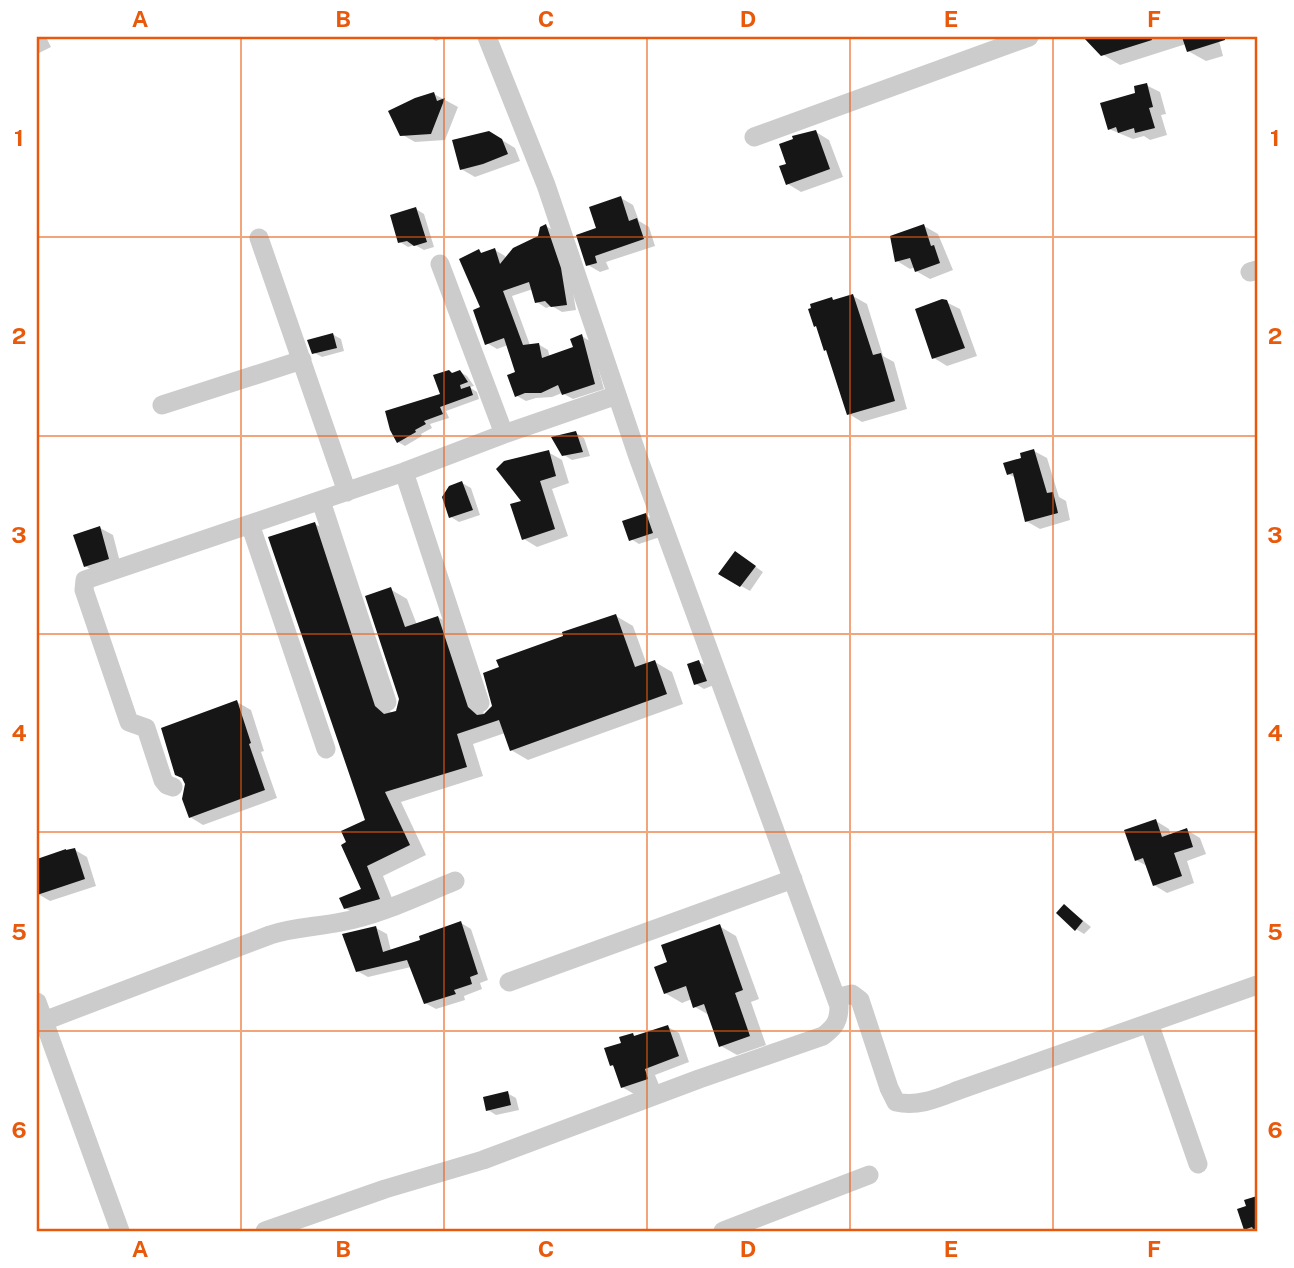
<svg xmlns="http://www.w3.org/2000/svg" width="1294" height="1268" font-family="'Public Sans',sans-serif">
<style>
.shadow{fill:#0003}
.building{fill:#161616}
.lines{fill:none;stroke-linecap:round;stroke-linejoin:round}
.street{stroke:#ccc;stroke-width:19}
.grid{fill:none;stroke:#e8590c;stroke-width:2;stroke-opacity:0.55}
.neatline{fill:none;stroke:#e8590c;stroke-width:2.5}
.grid-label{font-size:23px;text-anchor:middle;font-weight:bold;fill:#e8590c}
</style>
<rect width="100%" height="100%" fill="#fff"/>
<path class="shadow" d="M37 37H46L51 47 37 54Z
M429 37H445L436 41Z
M1092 37H1218L1223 56 1206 61 1188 51 1186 44 1120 65 1102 54 1092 44Z
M1146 85 1160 92 1166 114 1161 115 1167 135 1150 140 1144 136 1133 139 1109 129Z
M434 94 458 107 445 140 415 142 401 134Z
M489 132 515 148 520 161 475 177 461 169Z
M816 132 829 140 843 177 801 192 788 184 789 165Z
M621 198 633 205 639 221 649 227 655 246 606 262 609 269 600 272 588 265Z
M416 209 424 214 434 247 424 250 415 245 408 247 400 242Z
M546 226 556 232 570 275 576 310 562 312 552 306 546 308 537 302 533 289 512 296 530 345 538 344 548 350 550 358 575 348 582 336 591 342 604 389 573 399 562 393 552 397 536 398 526 401 517 396 518 373 508 345 497 349 487 343 478 251 483 254 495 250 505 256 506 260 540 237Z
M924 226 938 234 953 270 930 279 916 271 915 267 910 269 897 261Z
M853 296 867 304 883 356 894 362 907 409 862 422 849 414 832 299 836 301Z
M946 302 960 309 977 356 947 366 934 358Z
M332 334 341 339 344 351 322 357 313 352Z
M460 372 467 376 474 386 469 387 477 392 479 399 446 411 449 418 430 424 432 428 421 434 422 436 405 446 398 442 442 396 453 374Z
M576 433 584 438 590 456 572 460 564 455Z
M1034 451 1047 458 1059 497 1066 501 1070 520 1040 529 1026 521 1016 478 1008 474Z
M548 452 562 460 569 483 552 489 568 536 537 547 524 539V501Z
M462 483 471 488 480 515 459 522 451 517Z
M645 515 654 520 660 537 639 544 631 539Z
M315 524 332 533 391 714 397 712 401 699 390 589 407 599 417 625 438 617 455 627 485 717 616 616 633 626 647 665 655 662 672 672 683 704 528 760 511 750 505 733 473 744 483 776 401 802 426 855 383 876 396 908 362 918 345 908 364 890 367 821Z
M100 528 113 535 121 566 99 574 85 566Z
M743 558 763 572 750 591 720 574Z
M699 662 708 667 714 685 704 689 696 684Z
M237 702 251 710 264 751 261 752 277 798 203 825 190 817 187 784Z
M1156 821 1169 829 1171 836 1187 830 1200 838 1206 854 1187 861 1194 883 1167 893 1154 885 1147 866 1136 860Z
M75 850 87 857 96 886 50 901 38 894 37 860 66 851Z
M1065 906 1091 927 1084 934 1076 929Z
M461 923 471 929 488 980 480 983 482 989 464 996 465 1000 436 1009 425 1003 411 967 368 977 357 971 376 928 387 934 391 951 423 941Z
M719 926 736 936 759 999 751 1002 766 1045 737 1055 721 1046 709 1015 695 1007 692 999 682 1003 665 993 669 963Z
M668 1027 679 1033 689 1062 655 1075 659 1085 634 1094 622 1087 616 1068 611 1065 623 1044 633 1035 637 1037Z
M507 1093 516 1098 519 1110 496 1115 488 1110Z
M1257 1198V1224L1253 1225V1229L1257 1228V1231H1250L1245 1229 1248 1207 1246 1201Z"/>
<path class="building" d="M1083 37H1151L1152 40 1101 56Z
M1182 37H1225V40L1187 52Z
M1147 83 1153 107 1149 108 1155 128 1135 133 1134 128 1118 133 1116 127 1108 130 1100 103 1135 93 1134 86Z
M434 92 437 101 445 98 431 134 400 136 388 111 415 98Z
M816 130 830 169 786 185 779 166 786 164 779 144 793 139 792 136Z
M489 131 502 139 508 154 483 164 460 170 452 140Z
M621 196 629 221 637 218 644 239 595 256 597 263 586 266 576 235 596 228 589 207Z
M416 207 427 242 414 246 407 241 398 243 390 215Z
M546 224 561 268 567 305 551 307 545 301 535 303 529 282 503 291 523 345 539 343 542 358 573 347 570 339 582 334 595 384 562 395 558 385 541 393H525L515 397 507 375 515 372 504 338 485 345 473 310 480 307 459 259 479 249 481 253 495 248 500 264 513 248 538 236 540 227Z
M924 224 931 246 934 245 940 263 915 272 910 258 895 262 890 236Z
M853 294 873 355 881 353 895 401 847 415 826 350 824 351 816 326 814 327 808 309 811 308 810 304 832 297 833 300Z
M942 299 947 300 965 348 932 359 915 309Z
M333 333 337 348 312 354 307 340Z
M449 370 452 373 460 370 468 382 460 385 461 389 470 386 473 395 440 407 443 414 424 421 426 424 415 430 416 432 397 443 390 430 385 411 440 394 433 375Z
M576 431 583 452 562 456 551 437Z
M1034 449 1047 493 1053 492 1058 513 1025 522 1013 473 1007 475 1003 463 1021 458 1020 453Z
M549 450 556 476 540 481 555 529 522 540 510 504 521 501 496 469 504 461Z
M462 481 473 510 449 518 442 497 449 486Z
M646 513 653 533 629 541 622 521Z
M315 522 375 706 384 714 396 711 399 699 365 596 391 587 405 627 438 616 468 707 477 715 484 714 492 706 483 673 499 667 496 660 563 636 562 632 616 614 635 667 655 660 667 694 510 751 499 720 457 734 467 767 385 792 410 845 367 866 380 899 344 909 339 898 361 889 341 845 346 842 341 831 365 820 268 537Z
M100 526 109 559 84 567 73 535Z
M735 551 756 566 740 587 718 574Z
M699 660 707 681 694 685 687 664Z
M237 700 251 743 249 744 265 790 189 818 182 799 185 784 182 778 175 775 161 728Z
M1156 819 1162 837 1187 828 1193 847 1174 853 1182 876 1153 886 1143 858 1135 861 1124 830Z
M75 848 85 879 37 895V859L66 849V850Z
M1064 904 1083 921 1075 931 1056 913Z
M461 921 478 974 470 977 472 984 454 990 456 994 424 1004 407 960 356 972 342 934 376 926 383 952 420 940 419 936Z
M720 924 743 990 735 993 750 1036 719 1047 704 1004 693 1008 686 986 664 994 654 967 667 962 661 945Z
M668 1025 679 1056 645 1069 648 1079 621 1088 613 1065 610 1066 604 1048 621 1043 619 1037 633 1033 634 1036Z
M508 1091 511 1105 486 1111 483 1097Z
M1257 1196V1231H1254L1252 1227 1244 1230 1237 1209 1246 1206 1244 1200Z"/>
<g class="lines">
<path class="street" d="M754 137 1029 37
M259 238 347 492
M440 264 504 434
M1250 272 1257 270
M162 405 302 360
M404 472 480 703
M321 501 387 702
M250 524 326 749
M173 787 167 785 163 780 146 728 129 722 84 590 85 580 404 472 504 434 617 395
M509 982 793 879
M836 998 852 994 860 1000 889 1088 896 1102C919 1107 938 1098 959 1090L1257 985
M37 1002 120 1231
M44 1021 270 935C294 927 317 927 341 922 380 915 418 896 455 881
M1149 1023 1198 1164
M265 1231 385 1189 483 1160 699 1079 823 1036C835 1027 839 1021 839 1006L638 457 546 185 487 37
M723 1231 869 1175"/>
</g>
<path class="grid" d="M241 37V1231M444 37V1231M647 37V1231M850 37V1231M1053 37V1231M37 237H1257M37 436H1257M37 634H1257M37 832H1257M37 1031H1257"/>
<rect width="1294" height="1268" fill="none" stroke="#ffffff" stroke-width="77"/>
<rect x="38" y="38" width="1218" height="1192" class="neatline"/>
<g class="grid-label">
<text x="140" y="27">A</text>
<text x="343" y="27">B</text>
<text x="546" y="27">C</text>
<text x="748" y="27">D</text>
<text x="951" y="27">E</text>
<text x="1154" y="27">F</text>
<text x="19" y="146">1</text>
<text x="1275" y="146">1</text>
<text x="19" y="344">2</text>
<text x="1275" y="344">2</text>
<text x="19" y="543">3</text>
<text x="1275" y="543">3</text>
<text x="19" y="741">4</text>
<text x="1275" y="741">4</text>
<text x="19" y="940">5</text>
<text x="1275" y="940">5</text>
<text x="19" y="1138">6</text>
<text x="1275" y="1138">6</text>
<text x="140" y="1257">A</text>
<text x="343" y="1257">B</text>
<text x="546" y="1257">C</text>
<text x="748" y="1257">D</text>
<text x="951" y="1257">E</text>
<text x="1154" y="1257">F</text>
</g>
</svg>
